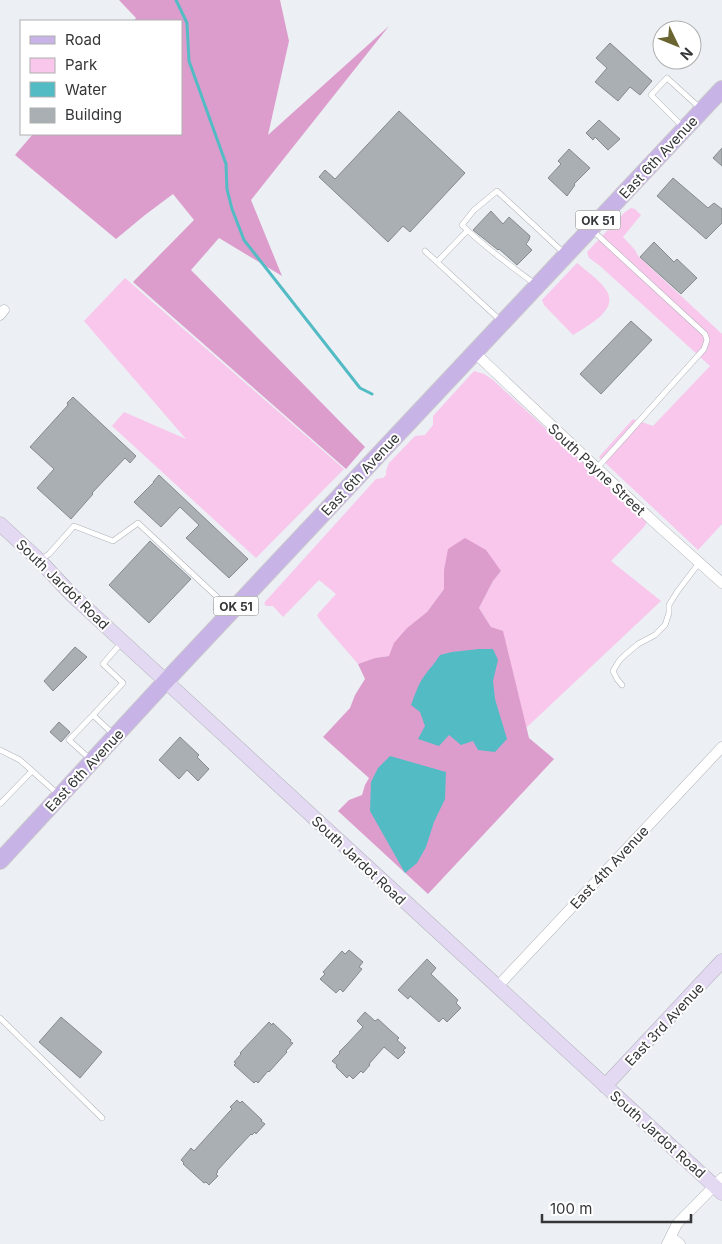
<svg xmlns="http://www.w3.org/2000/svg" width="722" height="1244" font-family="Inter,sans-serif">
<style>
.green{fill:#f9c6ec}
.forest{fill:#dc9dcc}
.water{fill:#52bbc4}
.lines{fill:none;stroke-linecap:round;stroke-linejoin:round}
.stream{stroke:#52bbc4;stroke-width:3}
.building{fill:#aaafb3;stroke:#858a8d}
.lane-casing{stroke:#b0b3b8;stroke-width:6}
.street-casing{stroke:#b0b3b8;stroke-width:11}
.secondary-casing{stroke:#b0b3b8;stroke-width:15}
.primary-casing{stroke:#cacbcb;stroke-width:18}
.lane{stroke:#fff;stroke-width:5}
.street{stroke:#fff;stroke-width:10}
.secondary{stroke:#e4d9f2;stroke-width:14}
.primary{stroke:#c8b3e6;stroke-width:16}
.labels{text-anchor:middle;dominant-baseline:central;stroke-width:4;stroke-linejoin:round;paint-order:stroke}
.shield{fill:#fff;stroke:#727274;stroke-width:1}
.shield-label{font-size:12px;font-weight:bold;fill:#353638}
.street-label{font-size:14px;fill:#353638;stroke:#fff}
</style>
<rect width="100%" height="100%" fill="#eceff4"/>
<path class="green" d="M631 208 635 209 641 215 623 237 635 250 638 256 722 334V524L698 550 599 457 633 419 653 426 710 366 599 265 589 258 587 252 625 212Z
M577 263C585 270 601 281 606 290 620 310 587 326 573 335L544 305 542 300Z
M125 278 344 469 256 558 112 426 124 412 186 439 84 321Z
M474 371 484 374 493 380 647 522 644 527 611 561 661 601 526 728 505 642 491 627 479 608 493 581 501 571 444 570V589L427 612 407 628 389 656 375 658 358 664 320 620 317 615 336 594 319 580 283 617 273 606H266L264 603 376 479 383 478 386 475V471L389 463 415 436 425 435 433 425V416Z"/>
<path class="forest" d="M119 0H280L289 41 268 135 389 26 251 200 282 276 219 238 191 270 365 447 346 469 133 282 194 220 173 194 145 215 116 239 15 155 33 134H181V21H134L136 18Z
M465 538 486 550 501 571 493 581 479 608 491 627 503 631 529 738 554 759 428 894 338 811 349 800 362 795 365 785 369 778 323 737 350 708 355 695 365 679 358 664 375 658 389 656 394 643 407 628 427 612 444 589V570L448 549Z"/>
<path class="water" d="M479 649H493L498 660 493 681 495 699 507 739 495 752 478 750 473 741 461 745 449 735 439 746 418 739 425 726 420 712 411 705C415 695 418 684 425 675 430 668 435 663 440 655L452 652Z
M390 756 446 772 445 799 434 822 426 847 417 863 405 873 370 811 371 782 378 768Z"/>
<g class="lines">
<path class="stream" d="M176 0 187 23 189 61 226 164 227 189 232 209 244 240 360 388 372 394"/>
</g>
<path class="building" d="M610 43 652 81 640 95 630 87 618 101 595 82 607 68 596 58Z
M399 111 465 173 410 232 403 226 388 242 319 177 325 170 335 179Z
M599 120 620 139 608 150 595 137 593 140 586 133Z
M722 148V166L713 158Z
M569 149 590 168 574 184 575 185 567 196 548 178 561 164 558 161Z
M673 178 708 208 714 203 722 209V223L706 239 657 196Z
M491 211 503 224 509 217 530 236 529 240 526 244 532 250 517 265 499 249 498 250 473 230Z
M654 242 674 262 677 259 697 278 681 294 640 257Z
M631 321 652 340 601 394 580 374Z
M73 397 136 456 130 463 125 458 92 493 93 494 71 519 37 488 54 469 30 447 68 405 67 403Z
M159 475 248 559 229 578 186 538 199 525 180 507 161 527 134 502 154 482H153Z
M150 541 191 579 149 623 109 585Z
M75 647 87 657 53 691 44 681Z
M59 722 70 732 61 742 50 732Z
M180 737 199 755 197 757 209 769 198 781 187 770 179 779 159 760Z
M349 950 363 962 359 967 362 969 343 992 340 989 336 993 320 979 325 974 323 972 342 951 345 954Z
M427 959 436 968 431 974 458 1000 456 1003 461 1008 447 1022 443 1018 439 1022 410 996 408 999 398 990Z
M365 1012 375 1021 378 1019 391 1031 399 1038 397 1040 406 1048 403 1050 405 1052 398 1059 384 1047 369 1064 370 1065 363 1073 361 1071 353 1079 349 1075 347 1078 336 1067 337 1065 332 1061 340 1053 339 1052 347 1044 363 1027 357 1021Z
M61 1017 102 1052 80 1078 39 1042Z
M269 1022 272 1025 273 1023 291 1040 290 1042 293 1043 286 1051 287 1052 269 1072 268 1071 258 1083 256 1081 254 1083 234 1065 236 1063 234 1062 241 1054 240 1053Z
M237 1100 240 1103 242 1101 262 1120 261 1121 265 1124 256 1134 255 1132 252 1135 251 1134 236 1150 217 1171 218 1172 216 1174 218 1176 209 1185 206 1182 204 1183 183 1164 184 1163 181 1160 191 1148 194 1151 229 1112 232 1109 230 1107Z"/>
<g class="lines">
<g class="lane-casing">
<path id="lane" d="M683 127 651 95 667 78 700 108
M592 230 705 334 707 340 704 349 597 468
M425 251 500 320
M437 262 467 231
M535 284C510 265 485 248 462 225L474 210 497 191 565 254
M40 560 49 554 74 526 113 541 138 523 230 609
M622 685 617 679 613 671 619 661 625 655 638 644 655 635 665 625 669 613V605L677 592 699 563
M113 734 93 715 123 683 103 664 122 642
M0 750 20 760 59 795
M90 759 69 740 93 715
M0 804 32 771
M0 1018 102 1118"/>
</g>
<g class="street-casing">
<path id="street" d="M0 315 4 310
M474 352 654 522 722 583
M497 987 722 747
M671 1237 680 1244
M667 1244 677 1224 722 1178"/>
</g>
<g class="secondary-casing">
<path id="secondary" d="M0 524 40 561 72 595 722 1193
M605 1086 722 961"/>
</g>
<g class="primary-casing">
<path id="primary" d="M0 861 165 682 722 89"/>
</g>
<use href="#lane" class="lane"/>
<use href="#street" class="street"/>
<use href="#secondary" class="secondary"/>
<use href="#primary" class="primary"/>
</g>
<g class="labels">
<g class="shield">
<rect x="575.5" y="210.5" width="45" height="19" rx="4"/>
<rect x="213.5" y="596.5" width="45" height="19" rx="4"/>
</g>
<g class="shield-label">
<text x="598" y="220">OK 51</text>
<text x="236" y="606">OK 51</text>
</g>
<g class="street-label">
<text transform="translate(658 157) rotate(-47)">East 6th Avenue</text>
<text transform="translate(597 469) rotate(43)">South Payne Street</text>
<text transform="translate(360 474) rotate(-47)">East 6th Avenue</text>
<text transform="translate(63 584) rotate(44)">South Jardot Road</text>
<text transform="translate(84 770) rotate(-47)">East 6th Avenue</text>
<text transform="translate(359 860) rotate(43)">South Jardot Road</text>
<text transform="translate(609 867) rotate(-47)">East 4th Avenue</text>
<text transform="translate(664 1024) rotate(-47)">East 3rd Avenue</text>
<text transform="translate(658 1134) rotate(42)">South Jardot Road</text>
</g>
</g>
<rect x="20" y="20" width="162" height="115" fill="#ffffff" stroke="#aeafaf"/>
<rect x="30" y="36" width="25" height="8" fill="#c8b3e6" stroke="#aeafaf"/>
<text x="65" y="45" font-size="15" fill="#353638">Road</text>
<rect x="30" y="58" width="25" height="15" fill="#f9c6ec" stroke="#aeafaf"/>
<text x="65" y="70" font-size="15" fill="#353638">Park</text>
<rect x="30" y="82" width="25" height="15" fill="#52bbc4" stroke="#aeafaf"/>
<text x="65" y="95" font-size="15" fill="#353638">Water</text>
<rect x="30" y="108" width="25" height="15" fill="#aaafb3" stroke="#aeafaf"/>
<text x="65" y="120" font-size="15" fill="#353638">Building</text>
<g transform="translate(677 45) rotate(133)"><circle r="24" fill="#ffffff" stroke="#aeafaf"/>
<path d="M0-4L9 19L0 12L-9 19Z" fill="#6a6431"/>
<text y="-8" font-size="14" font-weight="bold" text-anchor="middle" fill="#353638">N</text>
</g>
<path d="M542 1214v8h149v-8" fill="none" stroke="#353638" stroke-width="2.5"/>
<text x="550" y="1214" font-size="15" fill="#353638" stroke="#ffffff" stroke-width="4" paint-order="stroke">100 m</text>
</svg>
